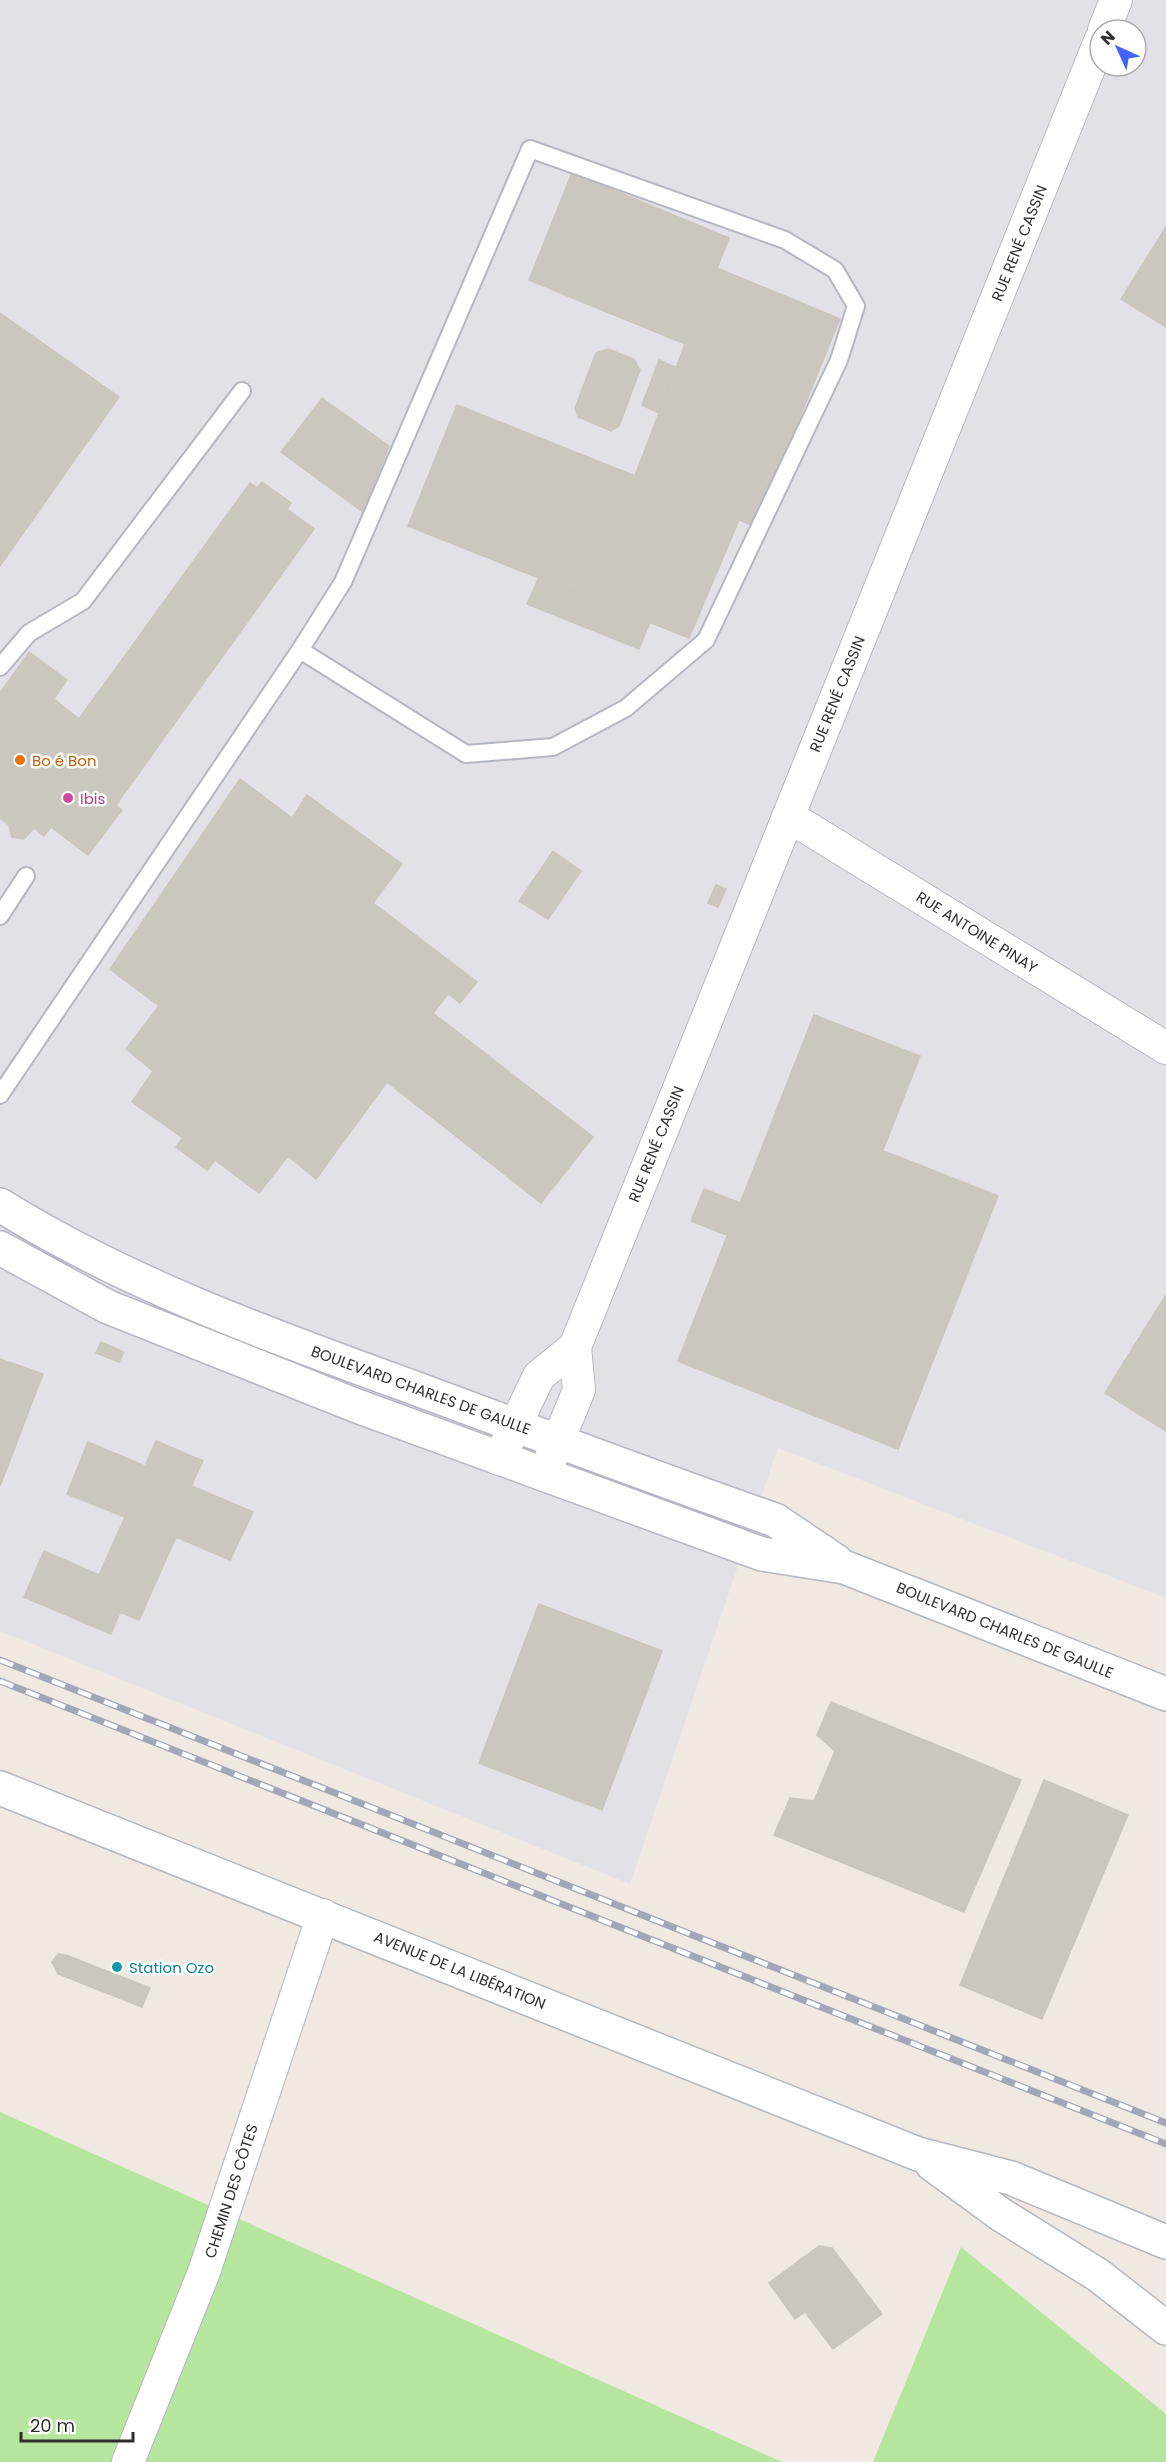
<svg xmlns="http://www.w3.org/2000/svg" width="1166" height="2462" font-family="Poppins,sans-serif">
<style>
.industrial{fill:#e3e1e8;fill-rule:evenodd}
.green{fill:#b6e59e}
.building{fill:#cbc7bf;stroke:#cbc5ba;stroke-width:1.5}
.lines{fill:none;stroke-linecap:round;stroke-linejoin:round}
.lane-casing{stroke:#b4b7c1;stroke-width:20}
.street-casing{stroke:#b4b7c1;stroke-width:34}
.secondary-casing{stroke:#b4b7c1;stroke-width:36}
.lane{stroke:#fff;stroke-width:16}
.street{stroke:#fff;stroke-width:32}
.secondary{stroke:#fff;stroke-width:33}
.rail-casing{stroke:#a3a6b8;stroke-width:7}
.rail{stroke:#fff;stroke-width:4.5;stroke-dasharray:14;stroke-linecap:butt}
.food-dot{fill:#e8710a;stroke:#fff;stroke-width:2}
.hotel-dot{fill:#d1479c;stroke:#fff;stroke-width:2}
.culture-dot{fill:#0f9aa8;stroke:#fff;stroke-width:2}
.labels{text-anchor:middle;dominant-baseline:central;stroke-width:5;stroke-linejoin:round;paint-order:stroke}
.street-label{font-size:15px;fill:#2e2e2e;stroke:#fff}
.food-label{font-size:15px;fill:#c56008;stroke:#fff;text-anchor:start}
.hotel-label{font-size:15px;fill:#b23c85;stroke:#fff;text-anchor:start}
.culture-label{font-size:15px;fill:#0d838f;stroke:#fff;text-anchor:start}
</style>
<rect width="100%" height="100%" fill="#efe9e1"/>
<path class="industrial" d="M0 0H1166V1598L778 1448 630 1884 0 1631ZM1100 30H1136V66H1100Z"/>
<path class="green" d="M0 2112 782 2462H0Z
M961 2247 1166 2414V2462H873Z"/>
<path class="building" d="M572 173 729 238 717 268 840 319 755 526 739 520 689 638 408 526 457 405 635 476 685 344 529 280Z
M1166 227V327L1121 299Z
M0 313 119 397 0 566Z
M608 349 634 359 640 370 619 426 611 431 578 417 575 408 596 353Z
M659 360 677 368 659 413 642 405Z
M322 398 389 446 363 512 281 452Z
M262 482 291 503 287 509 314 529 116 805 122 810 88 855 51 827 44 836 34 828 24 839 12 837 9 825 0 818V693L29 652 67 680 54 699 79 719 250 483 257 488Z
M539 577 650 622 639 649 527 604Z
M240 779 292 818 307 795 402 864 373 903 477 982 460 1003 448 994 433 1013 593 1137 541 1203 387 1082 316 1179 288 1156 259 1193 215 1160 207 1170 176 1147 183 1138 132 1102 153 1071 126 1049 159 1006 110 969Z
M553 851 581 871 548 919 519 901Z
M716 885 726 889 718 907 708 903Z
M814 1015 920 1056 875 1170 894 1178 902 1158 998 1196 898 1449 678 1361Z
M883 1151 902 1158 894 1178 875 1170Z
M704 1189 740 1203 727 1235 691 1221Z
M1166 1295V1399L1119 1370Z
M101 1342 124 1352 119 1362 96 1353Z
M0 1359 43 1374 0 1486Z
M1119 1370 1166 1399V1431L1105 1393Z
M156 1441 203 1461 191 1486 145 1466Z
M88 1442 253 1512 230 1560 176 1537 139 1620 120 1612 111 1634 24 1597 44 1551 99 1575 125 1517 67 1494Z
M539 1604 662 1651 602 1810 479 1763Z
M831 1702 956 1753 900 1886 774 1835 790 1798 814 1801 835 1751 817 1735Z
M956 1753 1021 1780 964 1912 900 1886Z
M1044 1780 1128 1815 1042 2019 960 1985Z
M58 1954 66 1955 150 1988 142 2007 58 1974 52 1962Z
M819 2246 832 2248 882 2314 833 2349 805 2312 795 2319 769 2283Z"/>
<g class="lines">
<g class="lane-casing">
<path id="lane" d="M0 667 29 633 83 601 242 391
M0 916 26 876
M0 1095 300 650 343 582 530 149 785 240 835 270 856 306 839 360 706 640 626 708 553 747 466 754 300 650"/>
</g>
<g class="street-casing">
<path id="street" d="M1104 30 1116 0
M788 816 1166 1048
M499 1459 539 1376 575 1347
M544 1475 579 1390 575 1347 1100 41
M128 2462 204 2272 323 1915"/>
</g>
<g class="secondary-casing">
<path id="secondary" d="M0 1205C127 1284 269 1335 409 1386 531 1431 652 1477 775 1520L836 1561
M0 1248 108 1307 357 1406 762 1554 844 1567 1166 1694
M0 1788 918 2154 1011 2178 1166 2242
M932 2164 1000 2214 1098 2275 1166 2328"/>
</g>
<use href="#lane" class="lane"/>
<use href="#street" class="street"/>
<use href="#secondary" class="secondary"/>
<g class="rail-casing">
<path id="rail" d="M0 1660 1166 2123
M0 1681 1166 2144"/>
</g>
<use href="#rail" class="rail"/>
</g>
<circle class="food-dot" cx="20" cy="760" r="6"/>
<circle class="hotel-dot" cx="68" cy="798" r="6"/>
<circle class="culture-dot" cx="117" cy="1967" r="6"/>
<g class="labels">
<g class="street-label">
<text transform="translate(1019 243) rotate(-68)">RUE RENÉ CASSIN</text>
<text transform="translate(837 694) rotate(-68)">RUE RENÉ CASSIN</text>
<text transform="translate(977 932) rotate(32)">RUE ANTOINE PINAY</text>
<text transform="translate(656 1144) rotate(-68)">RUE RENÉ CASSIN</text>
<text transform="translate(421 1390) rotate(20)">BOULEVARD CHARLES DE GAULLE</text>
<text transform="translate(1005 1630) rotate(22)">BOULEVARD CHARLES DE GAULLE</text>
<text transform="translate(460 1970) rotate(22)">AVENUE DE LA LIBÉRATION</text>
<text transform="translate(231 2191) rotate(-72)">CHEMIN DES CÔTES</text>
</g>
<g class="food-label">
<text x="32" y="760">Bo é Bon</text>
</g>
<g class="hotel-label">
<text x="80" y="798">Ibis</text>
</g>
<g class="culture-label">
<text x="129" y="1967">Station Ozo</text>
</g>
</g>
<g transform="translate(1118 48) rotate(315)"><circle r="28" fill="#ffffff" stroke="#ababab" stroke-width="1.5"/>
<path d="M0-4.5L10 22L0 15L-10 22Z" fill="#4264fb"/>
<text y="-9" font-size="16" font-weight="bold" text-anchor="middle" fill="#2e2e2e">N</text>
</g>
<path d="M21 2432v9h112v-9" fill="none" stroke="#2e2e2e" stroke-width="3"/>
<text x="30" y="2432" font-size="18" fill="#2e2e2e" stroke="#ffffff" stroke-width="4.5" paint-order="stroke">20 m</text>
</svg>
